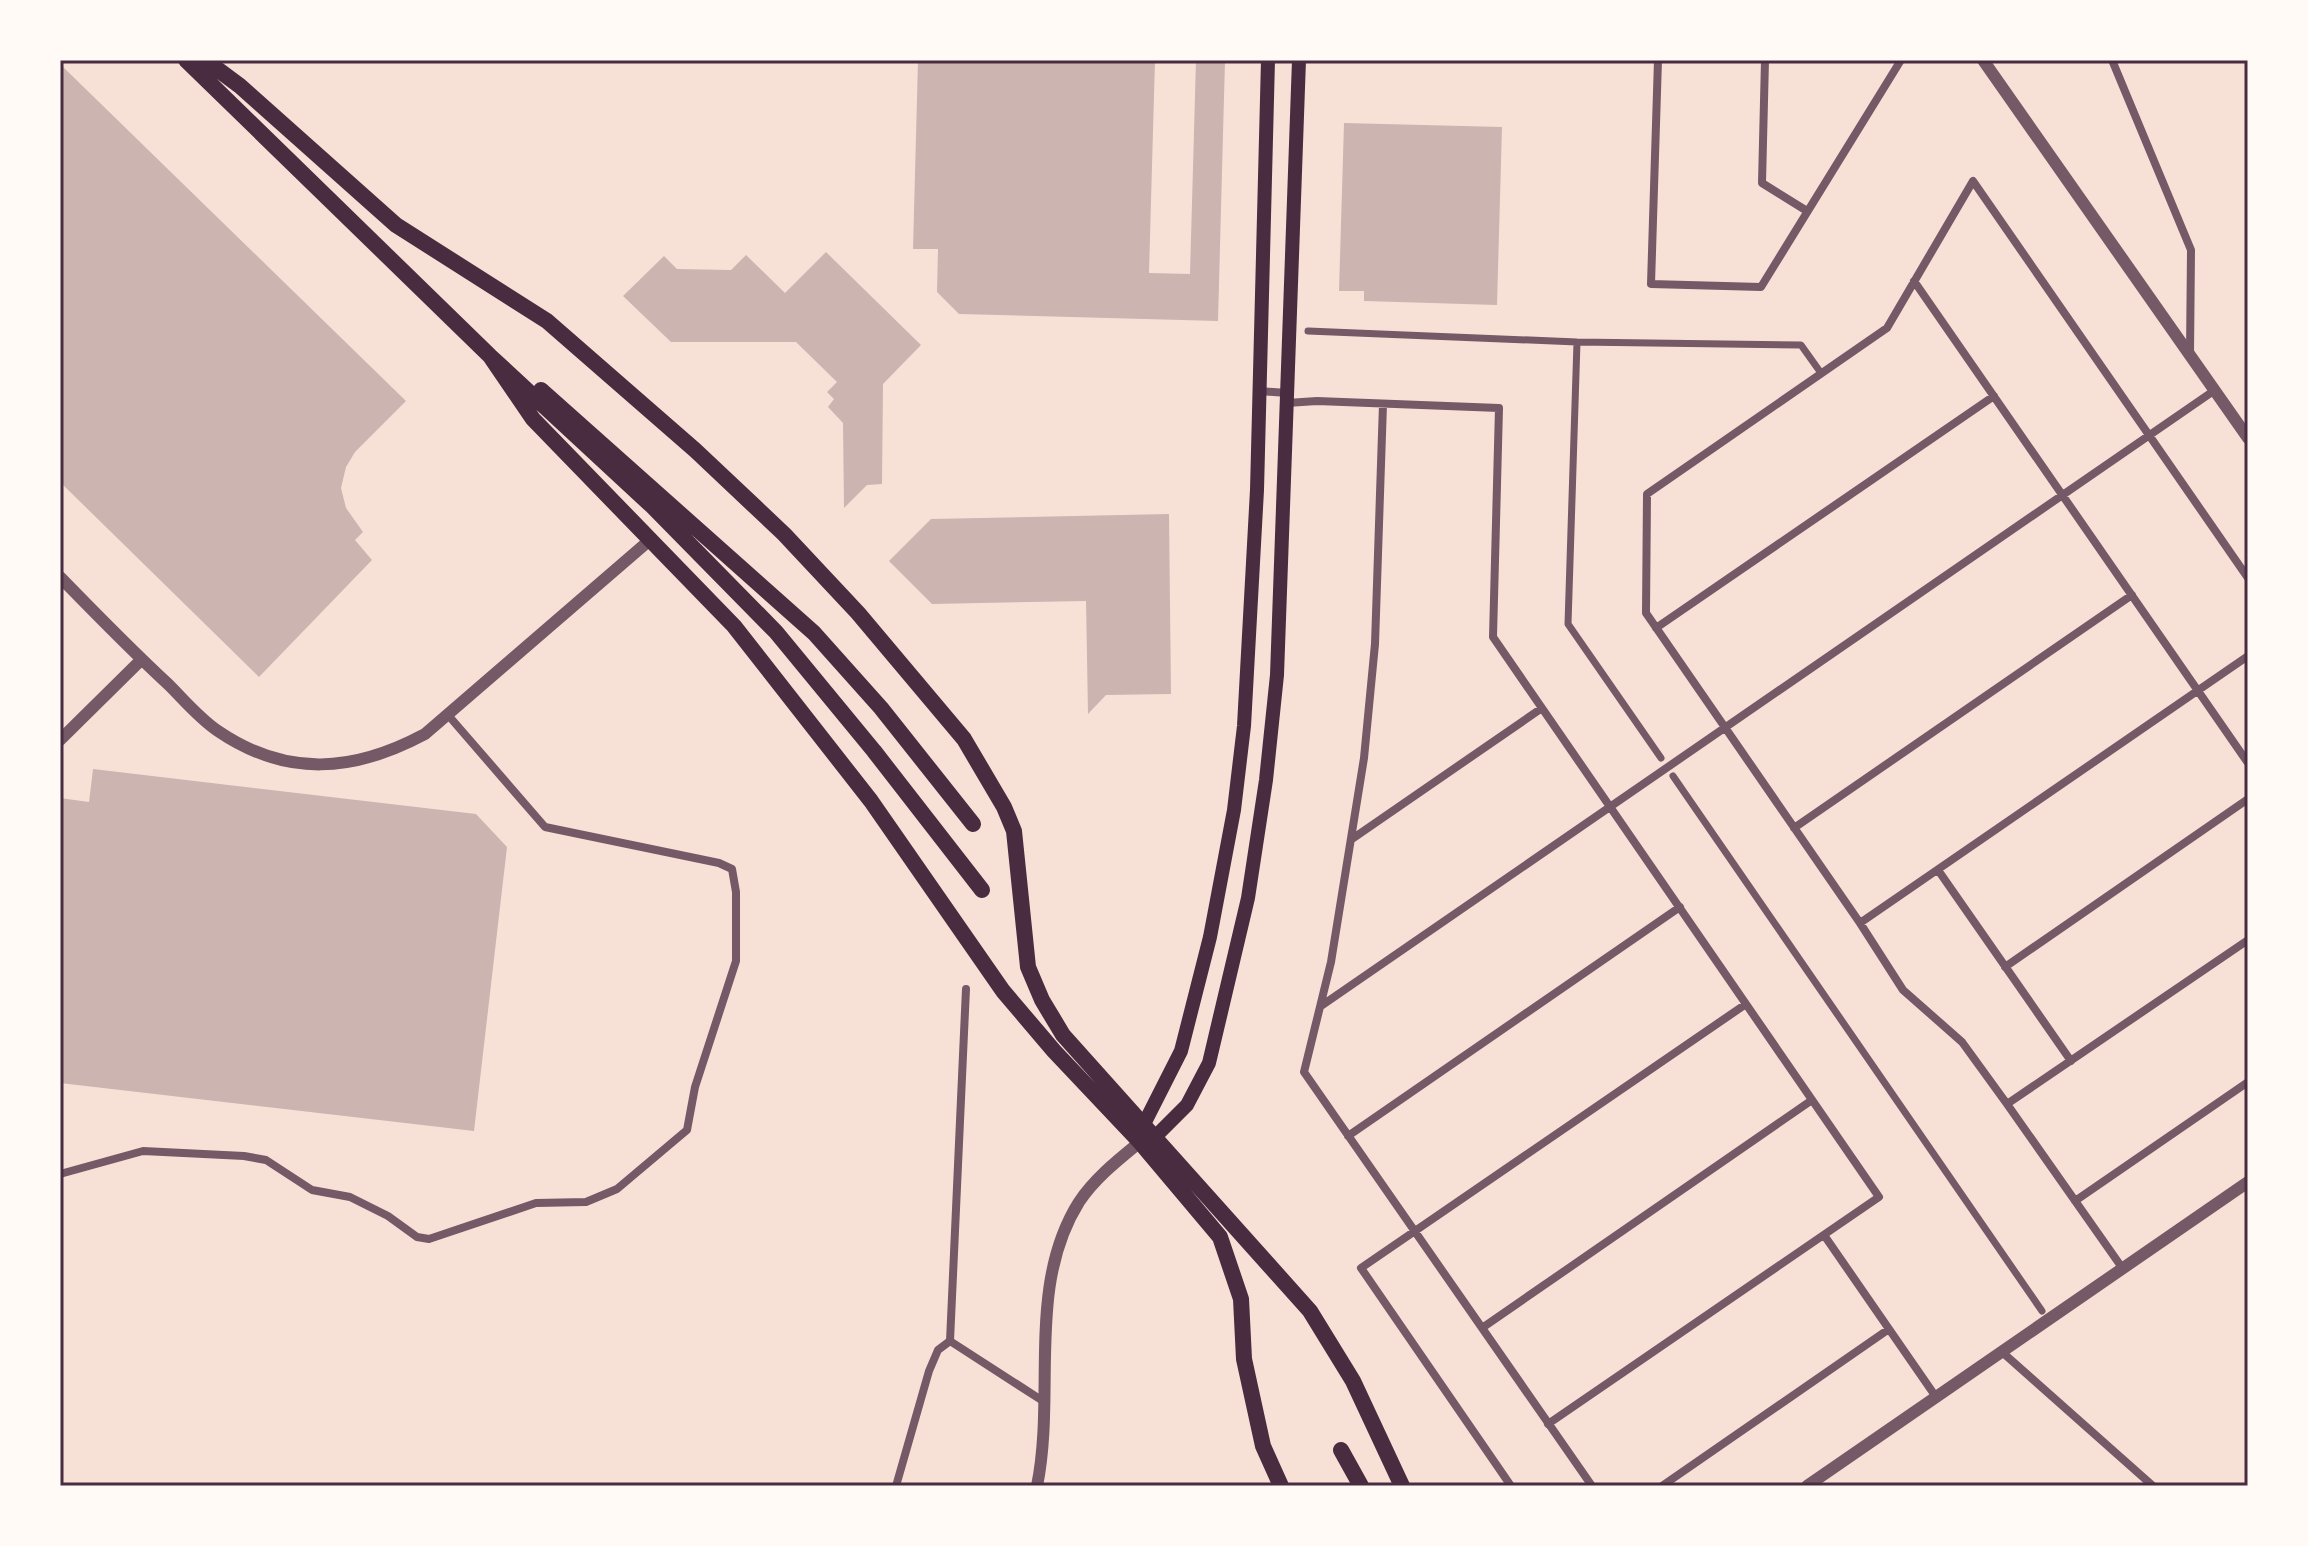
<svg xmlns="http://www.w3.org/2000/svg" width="2308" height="1546" font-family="'Asap Condensed',sans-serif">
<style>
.building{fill:#ccb4b1}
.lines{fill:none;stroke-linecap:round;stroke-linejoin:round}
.pedestrian{stroke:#755966;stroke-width:7}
.minor{stroke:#755966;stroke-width:8}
.tertiary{stroke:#755966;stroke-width:12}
.secondary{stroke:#4a2c40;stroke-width:14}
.primary{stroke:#4a2c40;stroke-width:16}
.neatline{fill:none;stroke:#4a2c40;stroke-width:3}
</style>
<rect width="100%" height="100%" fill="#f7e1d7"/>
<path class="building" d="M918 60H1155L1149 273 1190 274 1196 60H1225L1218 321 959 314 937 292 938 249H913Z
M60 64 406 401 355 452 346 467 341 488 346 508 363 532 355 540 372 560 259 677 60 482Z
M1344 123 1502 127 1497 305 1364 301V291H1339Z
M826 252 921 345 883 384 882 484 867 485 844 508 843 423 828 407 834 399 827 392 837 382 796 342H671L623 296 664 256 677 269 731 270 746 255 785 293Z
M1169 514 1171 694 1106 695 1088 714 1086 601 932 604 889 561 931 519Z
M93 769 476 814 507 847 474 1131 60 1083V798L89 802Z"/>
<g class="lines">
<path class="pedestrian" d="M1308 331 1577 342 1801 345 1821 373
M1577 342 1568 624 1661 758
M1673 776 2042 1311"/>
<path class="minor" d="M1658 60 1651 284 1761 287 1901 60
M1765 60 1762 183 1807 211
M2112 60 2191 250 2190 354
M1914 281 2248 763
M1260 391 1287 393
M1287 403 1317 401 1499 408 1493 637 1879 1197 1548 1424
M1383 404 1375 644 1364 758 1331 962 1304 1072 1592 1486
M2248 578 1973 181 1887 328 1647 494 1646 613 1860 923 2248 656
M1656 628 1994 396
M1794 828 2132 595
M1352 839 1542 708
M1938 870 2071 1061
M1860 923 1903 990 1962 1042 2007 1104
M2005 967 2248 799
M1321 1006 2215 390
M1348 1136 1680 907
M60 1174 143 1151 244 1156 266 1160 312 1190 350 1197 388 1216 417 1237 429 1239 536 1203 586 1202 617 1189 687 1130 695 1087 736 961V892L732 869 719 863 545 827 448 715
M2075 1201 2248 1082
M1824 1235 1936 1397
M2123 1269 2007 1104 2248 940
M1482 1328 1812 1100
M950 1341 966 989
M2002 1352 2153 1486
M896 1486 929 1371 938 1350 950 1341 1046 1403
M1511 1486 1361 1268 1746 1004
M1662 1486 1889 1329"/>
<path class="tertiary" d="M1983 60 2248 438
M60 577C96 614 131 650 169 685 184 700 200 719 218 731 287 778 354 772 425 734L651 539
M60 740 141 660
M1037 1486C1056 1393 1026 1286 1079 1202 1095 1178 1118 1160 1140 1142
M1807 1486 2248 1182"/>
<path class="secondary" d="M1142 1134 1144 1124 1181 1051 1210 937 1234 810 1244 726 1257 490 1268 60
M1145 1141 1155 1137 1187 1105 1209 1063 1248 898 1266 780 1277 675 1299 60"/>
<path class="primary" d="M186 60 490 356 652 506 776 632 874 751 982 890
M205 60 240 86 396 225 547 321 695 450 784 534 858 613 964 739 1004 807 1014 831 1028 967 1042 1000 1063 1035 1310 1311 1353 1381 1402 1486
M490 356 533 419 734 626 871 801 1003 991 1054 1051 1140 1142 1220 1237 1241 1299 1244 1359 1263 1446 1281 1486
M541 390 814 633 881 708 973 824
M1341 1450 1361 1486"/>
</g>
<rect width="2308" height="1546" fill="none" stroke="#fffaf5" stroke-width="124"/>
<rect x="62" y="62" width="2184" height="1422" class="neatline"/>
</svg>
